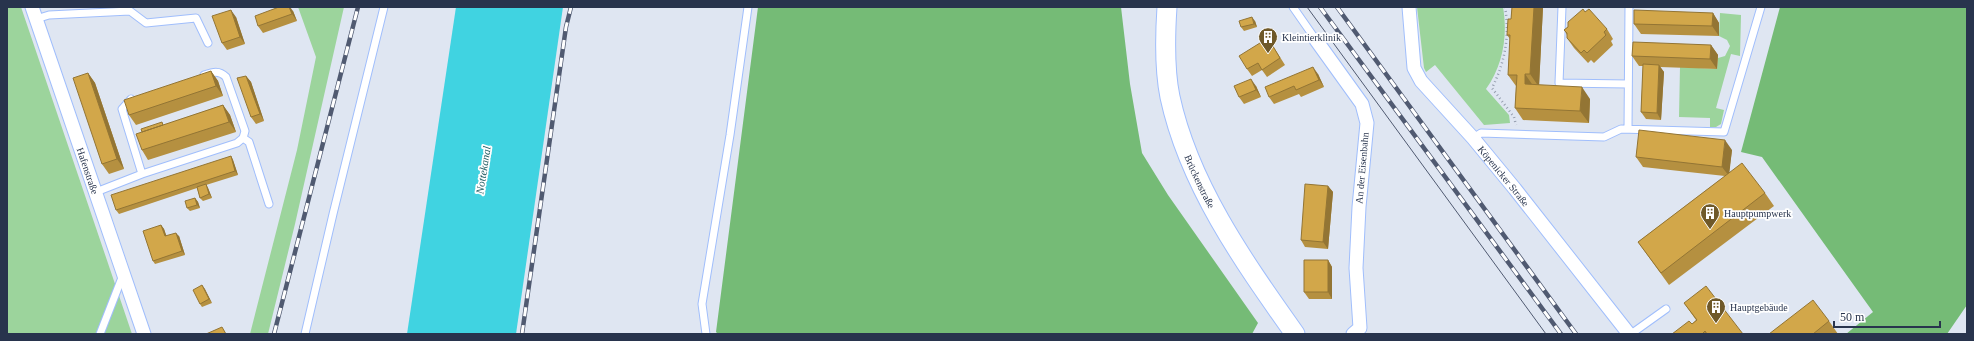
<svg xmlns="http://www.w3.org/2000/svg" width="1974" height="341" font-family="Georgia,serif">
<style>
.green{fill:#9cd49c}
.forest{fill:#75bb76}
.water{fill:#40d3e1}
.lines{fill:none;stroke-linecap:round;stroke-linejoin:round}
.lane-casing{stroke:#a0befc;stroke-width:9}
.street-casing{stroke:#a0befc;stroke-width:15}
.secondary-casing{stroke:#a0befc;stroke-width:21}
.path{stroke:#959eaf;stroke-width:2.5;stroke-dasharray:1 3;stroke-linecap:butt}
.lane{stroke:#fff;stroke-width:7}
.street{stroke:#fff;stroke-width:13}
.secondary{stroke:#fff;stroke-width:19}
.tram{stroke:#505a71;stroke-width:1}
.rail-casing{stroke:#505a71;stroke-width:4.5}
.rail{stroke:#fff;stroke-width:3;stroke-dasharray:9;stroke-linecap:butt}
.wall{fill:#b59040}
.shaded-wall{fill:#937534}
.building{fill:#d2a74a;stroke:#937534}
.labels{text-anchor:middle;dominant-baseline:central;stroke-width:3.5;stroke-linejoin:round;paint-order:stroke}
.poi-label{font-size:10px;fill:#28344d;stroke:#fff;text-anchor:start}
.street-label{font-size:10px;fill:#28344d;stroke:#fff}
.water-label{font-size:11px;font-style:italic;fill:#235e64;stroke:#fff}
</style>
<rect width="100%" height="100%" fill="#dfe6f2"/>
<path class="green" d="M7 7H21L132 334H7Z
M298 7H344L295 224 268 334H250L297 150 316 57Z
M1417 7H1503C1508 36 1503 65 1486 89L1509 115 1510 123 1484 125 1435 65 1426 72 1424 68Z
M1720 13 1741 15 1740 56 1731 54 1716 108 1724 110 1721 124 1716 127H1710V118L1679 117 1680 67 1717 69 1718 58 1725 56 1730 46 1727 40 1719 36Z"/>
<path class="forest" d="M758 7H1121L1130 84 1142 153 1168 195 1258 323 1252 334H718L716 332Z
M1780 7H1967V305L1947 334H1846L1873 312 1762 157 1741 152Z"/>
<path class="water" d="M456 7H563L516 334H407Z"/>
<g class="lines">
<g class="lane-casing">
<path id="lane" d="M1293 7 1316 40
M1562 7 1559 83 1628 84
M36 19 49 15 130 11 146 23 196 18 208 43
M131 99 122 109 142 174
M1628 129 1629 7
M243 138 249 142 269 204
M1473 138 1481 133 1604 137 1621 129 1724 132 1761 7
M96 192 142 174 237 143 243 138 245 131 226 77C219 70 213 72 204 75
M100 334 123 275
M305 334 333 214 384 7
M706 334 702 304 730 135 748 7
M1631 334 1666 309"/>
</g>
<g class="street-casing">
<g id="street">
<path id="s1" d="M32 7 144 334"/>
<path id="s2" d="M1409 7 1414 68 1421 81 1473 138 1515 189 1629 334"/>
<path d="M1316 40 1362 104 1367 123 1359 207 1356 268 1360 328 1353 334"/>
</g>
</g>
<g class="secondary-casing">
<g id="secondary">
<path id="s3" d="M1167 7C1165 37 1164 68 1170 97 1189 185 1244 262 1295 334"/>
</g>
</g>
<path class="path" d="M1505 7C1510 36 1505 62 1492 88L1514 117 1516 125"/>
<use href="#lane" class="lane"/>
<use href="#street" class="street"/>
<use href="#secondary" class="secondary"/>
<path class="tram" d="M1307 7 1546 334"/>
<g class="rail-casing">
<path id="rail" d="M1320 7 1561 334
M1337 7 1576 334
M274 334 358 7
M522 334 566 27 571 7"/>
</g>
<use href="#rail" class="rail"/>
</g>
<path class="wall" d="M1512 7H1543L1539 85 1590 99 1589 123 1523 120 1515 108 1516 86 1508 75 1510 39 1507 35 1511 19Z
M293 11 297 21 263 33 258 26Z
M1585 12 1607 29 1613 39 1611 41 1613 45 1594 63 1591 60 1588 63 1574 48 1567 38V35L1564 30Z
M1713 13 1719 23V36L1641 34 1634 24Z
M236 17 245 44 227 50 222 43Z
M1255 21 1257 27 1244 31 1241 27Z
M1268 38 1285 65 1267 77 1262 70 1252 76 1247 69Z
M1711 45 1718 55 1717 69 1660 67 1664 72 1661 120 1646 119 1641 112 1643 66H1639L1632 56Z
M211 71 218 81 223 96 136 125 129 115Z
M88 73 95 83 124 169 109 174 102 164Z
M1318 74 1324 87 1301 97 1299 94 1274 104 1269 97Z
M246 76 251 82 264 121 256 124 251 117Z
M1256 86 1261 97 1244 104 1239 97Z
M223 105 230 115 236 132 148 160 142 150 164 125Z
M1732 150 1729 172 1765 193 1774 206 1669 285 1638 242 1725 176 1643 167 1636 157Z
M231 156 233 160 238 175 206 185 208 188 212 198 203 201 200 198 197 188 119 214 116 210Z
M1328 186 1333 192 1328 249 1305 247 1301 240Z
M195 198 198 202 200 208 190 211 187 208Z
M161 225 164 229 166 236H179L185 255 155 264 153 261Z
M1328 260 1332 267V299H1309L1304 292Z
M202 285 212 303 202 307 200 304Z
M1684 303 1743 334H1672L1692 324 1696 320Z
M1829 321 1838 334H1769Z"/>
<path class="shaded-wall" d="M289 7H290L293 11 297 21 292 14Z
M1534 7H1543L1539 87 1530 74Z
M231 10 236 17 245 44 240 37Z
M1713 13 1719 23V36L1712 26Z
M1252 17 1255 21 1257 27 1254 24Z
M1711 45 1718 55 1717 69 1710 59Z
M1659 65 1664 72 1661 120 1657 113Z
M1313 67 1318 74 1324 87 1319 80Z
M211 71 218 81 223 96 216 86Z
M88 73 95 83 124 169 117 159Z
M1525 74 1534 87 1525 84Z
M246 76 251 82 264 121 260 114Z
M1251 79 1256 86 1261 97 1256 90Z
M1582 87 1590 99 1589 123 1580 111Z
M223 105 230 115 236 132 229 122Z
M1725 140 1732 150 1729 176 1722 167Z
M231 156 233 160 238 175 235 171Z
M206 184 208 188 212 198 209 194Z
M1328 186 1333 192 1328 249 1323 242Z
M195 198 198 202 200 208 197 205Z
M161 225 164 229 168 240 165 236Z
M176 233 179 236 185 255 182 251Z
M1328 260 1332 267V299L1328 292Z
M202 285 205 289 212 303 209 299Z"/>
<path class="building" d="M279 7H289L292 14 258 26 255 16Z
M1512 7H1534L1530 74H1525V84L1582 87 1580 111 1515 108 1517 75H1508L1510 35H1507L1508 19H1511Z
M1583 9 1585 12 1589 9 1607 29 1604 32 1606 35 1587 53 1584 50 1581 53 1567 38V33L1564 30 1568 27V22Z
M231 10 240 37 222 43 212 16Z
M1634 10 1713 13 1712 26 1634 24Z
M1252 17 1254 24 1241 27 1239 21Z
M1268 38 1280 58 1262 70 1258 63 1247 69 1239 56Z
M1633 42 1711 45 1710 59 1632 56Z
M1643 64 1659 65 1657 113 1641 112Z
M1313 67 1319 80 1296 90 1294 86 1269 97 1265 87Z
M211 71 216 86 129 115 124 100Z
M88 73 117 159 102 164 73 78Z
M246 76 260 114 251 117 237 78Z
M1251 79 1256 90 1239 97 1234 86Z
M223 105 229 122 142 150 136 134Z
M162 122 163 125 142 132 141 129Z
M1639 130 1725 140 1722 167 1636 157Z
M231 156 235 171 116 210 111 195Z
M1742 163 1765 193 1661 273 1638 242Z
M206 184 209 194 200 198 197 187Z
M1305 184 1328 186 1323 242 1301 240Z
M195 198 197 205 187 208 185 201Z
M161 225 165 236 176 233 182 251 153 261 143 231Z
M1304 260H1328V292H1304Z
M202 285 209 299 200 304 193 290Z
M1706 286 1743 334H1707L1705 331 1702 334H1672L1689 321 1692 324 1697 320 1684 303Z
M1813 300 1829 321 1813 334H1769Z
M222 327 226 334H206Z"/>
<defs>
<g id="building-pin" transform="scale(1)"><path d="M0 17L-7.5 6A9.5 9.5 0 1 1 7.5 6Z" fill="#6f5929" stroke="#fff"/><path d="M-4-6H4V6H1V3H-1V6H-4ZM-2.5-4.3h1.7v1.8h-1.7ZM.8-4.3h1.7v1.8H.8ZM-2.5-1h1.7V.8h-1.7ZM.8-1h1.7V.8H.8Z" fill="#fff"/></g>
</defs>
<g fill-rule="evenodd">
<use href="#building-pin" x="1268" y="37"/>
<use href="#building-pin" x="1710" y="213"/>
<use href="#building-pin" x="1716" y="307"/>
</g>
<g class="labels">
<g class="poi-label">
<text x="1282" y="37">Kleintierklinik</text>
<text x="1724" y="213">Hauptpumpwerk</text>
<text x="1730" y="307">Hauptgebäude</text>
</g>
<g class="street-label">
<text transform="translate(1362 168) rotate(-85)">An der Eisenbahn</text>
<text stroke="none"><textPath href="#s1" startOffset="173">Hafenstraße</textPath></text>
<text stroke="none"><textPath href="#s2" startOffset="202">Köpenicker Straße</textPath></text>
<text stroke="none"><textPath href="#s3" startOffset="180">Brückenstraße</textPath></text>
</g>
<g class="water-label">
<text transform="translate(483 170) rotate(-81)">Nottekanal</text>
</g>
</g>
<rect width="1974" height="341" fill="none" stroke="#28344d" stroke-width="16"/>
<path d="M1834 321v6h106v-6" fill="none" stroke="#28344d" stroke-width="2"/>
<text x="1840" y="321" font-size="12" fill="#28344d" stroke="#ffffff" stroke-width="3" paint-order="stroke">50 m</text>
</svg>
